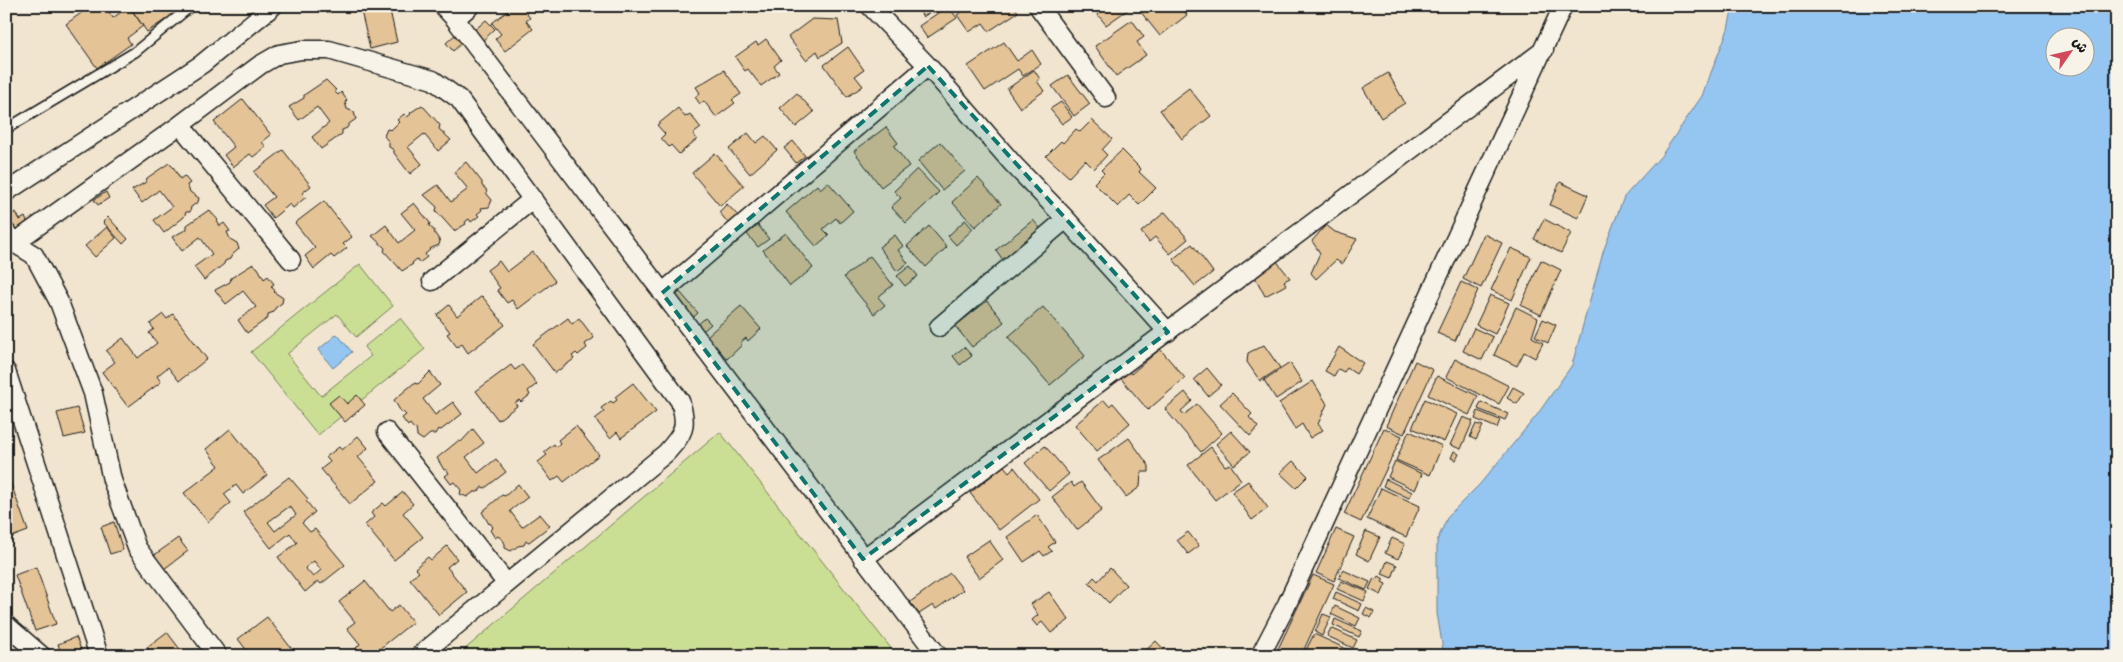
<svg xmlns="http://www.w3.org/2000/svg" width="2123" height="662" font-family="Mali,'Playpen Sans Arabic',sans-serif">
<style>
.green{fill:#cbdf94;stroke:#747e58}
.water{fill:#95c5f1;stroke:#65819c;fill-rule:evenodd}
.building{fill:#e4c396;stroke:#1c1c1c;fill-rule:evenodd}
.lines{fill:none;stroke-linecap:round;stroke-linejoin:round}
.service-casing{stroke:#1c1c1c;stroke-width:12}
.minor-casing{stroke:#1c1c1c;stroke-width:21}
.service{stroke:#f7f3e8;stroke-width:9}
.minor{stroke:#f7f3e8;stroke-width:18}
.marked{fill:#0f766e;fill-opacity:0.2;stroke:#0f766e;stroke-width:4;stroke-dasharray:10 6;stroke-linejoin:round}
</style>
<rect width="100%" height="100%" fill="#f1e5cf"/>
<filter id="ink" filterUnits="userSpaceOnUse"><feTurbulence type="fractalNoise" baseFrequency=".02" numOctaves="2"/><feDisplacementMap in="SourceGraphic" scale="10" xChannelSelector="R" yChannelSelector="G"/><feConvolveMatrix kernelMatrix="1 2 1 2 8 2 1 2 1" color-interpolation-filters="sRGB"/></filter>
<g filter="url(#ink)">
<path class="green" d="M360 264 393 306 356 337 337 314 287 354 321 396 371 356 364 347 400 318 425 349 318 435 251 352Z
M720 432 897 656H457Z"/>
<path class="water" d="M1733 6H2117V656H1444L1437 613V541L1448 516 1480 484 1537 415 1572 365 1604 249 1624 197 1661 156 1702 96 1728 29ZM2056 38H2086V68H2056Z
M337 334 352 352 333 368 318 350Z"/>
<path class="building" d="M91 6H105L113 18 129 6 143 26 127 38 131 44 97 68 66 24Z
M129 6H177L180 10 147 32Z
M380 6H389L397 42 370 49 361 11Z
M514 6H521L530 18 526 21 533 29 505 51 495 39 501 34 492 23Z
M916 6H939L923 17Z
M948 6 957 18 927 38 919 26Z
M969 6H1014L1018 12 989 31 983 23 969 32 957 15Z
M1091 6H1133L1106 25Z
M1146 6H1180L1187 15 1160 36 1140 11Z
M812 19 838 20 842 43 820 57 817 51 806 60 788 37Z
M486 20 495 29 479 44 470 34Z
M1132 20 1144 37 1137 42 1146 55 1116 76 1095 46Z
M459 31 466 39 453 51 446 43Z
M766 39 781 60 774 66 779 73 761 86 748 69 745 71 735 57 756 42 758 45Z
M1004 42 1017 61 1032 50 1041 64 1023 76 1018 69 985 91 968 66Z
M848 47 864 70 855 76 863 86 847 97 824 65Z
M724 70 741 94 732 100 735 103 716 117 704 101 700 104 695 97 700 93 696 87Z
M1034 70 1040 79 1037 81 1044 91 1020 108 1007 89Z
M1388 73 1405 103 1381 118 1363 88Z
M1068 75 1090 104 1074 116 1052 86Z
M326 80 336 90 334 91 338 95 341 92 347 100 345 102 347 109 354 112 356 119 349 124 347 128 342 130V134L321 149 312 137 329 123 317 107 299 120 289 107 304 98V95Z
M1189 88 1211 116 1182 139 1160 110Z
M797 93 814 112 796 127 780 108Z
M243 99 271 135 262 142 266 147 253 157 250 154 233 167 224 155 234 147 214 122Z
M1061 102 1072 117 1062 124 1050 109Z
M422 105 440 125 439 129 451 140 438 151 424 134 408 147 422 164 410 174 394 153V150L389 147V142L384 136 387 129 391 130 399 122 397 120 404 114 407 117 411 114 410 113Z
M678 108 685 117 690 114 701 128 693 134 697 139 679 154 671 145 669 147 661 138 665 134 657 125Z
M1092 120 1112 139 1102 150 1107 155 1094 169 1085 160 1069 177 1046 156 1061 141 1063 143 1076 129 1080 132Z
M886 127 898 143 894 146 909 166 881 187 854 151Z
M748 133 756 143 765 136 777 150 750 174 729 149Z
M793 141 805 156 796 163 784 148Z
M940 142 965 171 942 190 918 161Z
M283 150 311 186 302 193 306 197 293 208 290 204 273 218 263 205 274 197 254 172Z
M1122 150 1141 169 1139 172 1156 188 1139 205 1129 195 1118 207 1094 183 1104 173 1101 170Z
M715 153 744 186 720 206 692 173Z
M466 162 482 182V186L486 189 487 194 492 200 489 207 481 208 482 210 477 214 479 216 471 222 469 219 465 222 466 224 454 231 436 211 437 207 424 195 438 185 451 202 468 189 454 172Z
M169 163 174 168 180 179 184 176 190 183 187 185 190 192 199 198 198 202 191 207 190 212H186L184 217 164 233 154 220 172 207 159 190 142 203 132 190 146 182 147 178Z
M917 169 939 192 906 223 891 207 901 198 894 191Z
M978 178 1001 204 975 227 952 202Z
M828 182 853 211 840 223 836 218 823 229 829 235 816 246 786 212 817 185 820 189Z
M1560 182 1588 195 1578 218 1550 205Z
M106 192 109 198 98 205 94 200Z
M324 201 352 237 343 244 347 248 334 258 331 255 314 269 305 256 315 248 295 223Z
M414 203 430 223 429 226 434 230 435 234 440 241 439 245 429 249 430 250 425 254 427 257 419 263 417 259 412 263 413 264 402 271 384 251 385 248 372 236 386 225 399 243 415 230 401 213Z
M727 204 739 217 730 225 719 212Z
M209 210 218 220 217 221 220 226 224 223 230 231 227 232 230 239 237 243 239 249 232 255 230 259 225 261 224 264 204 280 194 267 212 254 200 237 182 251 172 237 187 229V225Z
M16 212 20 220 25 217 28 224 11 233 6 223V217Z
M1165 212 1188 239 1170 254 1155 237 1149 242 1141 232Z
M108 217 128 239 123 244 103 222Z
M1544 219 1571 233 1561 253 1534 239Z
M965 220 973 229 956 245 948 236Z
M1033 220 1041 229 1003 260 996 250Z
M758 225 769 239 758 247 747 234Z
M1326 225 1335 232 1357 239 1342 264 1336 260 1316 279 1311 273 1320 253 1312 241Z
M929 226 947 247 926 267 907 246Z
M107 227 116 238 95 257 85 246Z
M786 233 813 268 790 286 763 250Z
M1484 234 1502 243 1481 288 1463 279Z
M895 235 903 246 898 250 908 263 897 271 879 247Z
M1192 244 1213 272 1195 286 1173 259Z
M1511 248 1531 257 1512 300 1491 290Z
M533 252 555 281 518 309 512 300 507 303 497 290 500 288 487 270 499 261 507 272Z
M870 256 893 285 878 297 885 305 874 314 844 277Z
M1275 259 1290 278 1284 281 1286 285 1265 296 1255 277Z
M1541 260 1561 270 1541 315 1521 305Z
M253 264 258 268 264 279 268 276 274 284 271 286 275 291 274 292 283 298 282 303 275 308 274 312 268 314V318L247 333 238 320 256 307 243 291 226 304 215 290 230 282 231 278Z
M910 266 918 276 905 286 897 276Z
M1461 282 1478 290 1455 341 1437 333Z
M680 292 698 313 688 322 670 301Z
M1490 295 1509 303 1495 334 1476 325Z
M482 296 505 325 468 353 462 344 457 347 447 334 450 332 437 315 449 305 457 316Z
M987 301 1004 322 972 347 955 326Z
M741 306 761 329 748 341 746 338 740 343 742 345 727 359 707 336Z
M1043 307 1085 356 1050 385 1008 337Z
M1516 307 1538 318 1532 337 1543 343 1535 358 1524 352 1517 366 1494 355Z
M163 314 167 319 173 314 207 359 179 381 168 367 157 376 161 382 128 407 102 372 115 362 106 351 123 338 138 358 157 343 149 333 154 329 150 324Z
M568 318 572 324 579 318 594 338 585 344 587 348 578 355 576 353 572 356 574 359 555 373 533 344Z
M705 318 711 324 700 334 694 328Z
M1543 319 1556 325 1548 343 1535 336Z
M1474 328 1493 337 1482 360 1463 351Z
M1264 345 1280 368 1260 381 1247 362 1248 353Z
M964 347 972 356 960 365 953 356Z
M1339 347 1363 363 1356 374 1347 368 1344 372 1338 369 1334 376 1325 371Z
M1160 349 1185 378 1148 410 1118 375 1126 368 1131 374Z
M1455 359 1509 386 1499 404 1446 377Z
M1415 361 1433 370 1404 434 1386 426Z
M1290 363 1302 382 1276 399 1264 380Z
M511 365 515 370 522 365 537 384 528 391 530 395 521 402 519 400 515 403 517 406 498 420 476 391Z
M1207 368 1221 385 1208 396 1194 379Z
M430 372 440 385 423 399 435 415 453 402 462 414 441 430 438 429 435 434H430L423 440 417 436 416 428 414 429 410 424 408 426 402 418 406 415 402 411 401 412 394 400 414 383 418 384Z
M1437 376 1478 396 1469 415 1428 395Z
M1313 381 1327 404 1318 424 1323 430 1310 438 1302 424 1295 429 1279 403Z
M633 383 656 412 621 438 617 432 610 438 595 419 604 412 601 408 611 401 613 403 617 400 615 397Z
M1513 387 1524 393 1517 404 1507 398Z
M1185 392 1192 401 1181 411 1184 415 1197 404 1222 433 1201 452 1165 409Z
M1232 393 1252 414 1249 417 1258 427 1250 436 1220 404Z
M339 395 347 404 357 395 365 405 345 422 329 403Z
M1425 399 1457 414 1444 442 1412 428Z
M1104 400 1109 406 1113 403 1130 423 1097 451 1075 425Z
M1481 402 1508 414 1505 420 1478 409Z
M77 408 85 433 64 438 57 413Z
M1478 411 1500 420 1497 428 1475 419Z
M1463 417 1473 421 1461 449 1450 445Z
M1476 424 1483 426 1476 440 1470 437Z
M576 426 599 455 564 482 559 476 552 481 538 462 547 455 544 452 554 444 556 447 560 443 558 440Z
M1384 428 1402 436 1361 522 1344 514Z
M230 429 267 475 243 494 236 485 224 494 231 503 208 522 184 493 219 466 206 449Z
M473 429 484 443 466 457 478 473 496 459 506 472 485 488 482 487 478 492H474L467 497 460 494 461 490 454 482 451 484 445 476 449 473 446 469 444 470 437 458 458 441 461 442Z
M1231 431 1250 452 1234 465 1216 444Z
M1409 431 1442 446 1430 475 1396 460Z
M358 436 368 448 358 457 378 481 350 504 321 469 330 462 326 457 339 447 342 450Z
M1129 438 1149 466V472H1141L1140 487 1126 497 1098 460Z
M1045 446 1069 474 1049 491 1025 463Z
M1211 447 1225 466 1230 464 1241 480 1215 500 1188 465Z
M1454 451 1459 454 1456 460 1451 458Z
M1293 461 1308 476 1296 488 1280 473Z
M1395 461 1422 474 1415 490 1388 477Z
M1004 466 1009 472 1014 467 1039 499 999 530 970 493Z
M6 470 28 531 6 539Z
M289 477 308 499 306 501 315 512 302 523 310 532 315 529 345 565 321 584 318 581 305 592 278 557 297 543 290 533 271 548 243 512ZM290 506 296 515 275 531 268 522ZM314 561 321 570 313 577 305 568Z
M1386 479 1412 492 1409 498 1383 486Z
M1248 481 1268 508 1252 520 1232 492Z
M1071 482 1074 487 1081 482 1102 510 1077 530 1052 497Z
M518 484 528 497 510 511 522 527 540 514 550 526 529 542 526 541 524 545 518 546 511 551 505 548V544L503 540 498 536 495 538 490 530 493 527 490 523 489 524 482 512 502 495 505 496Z
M1381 488 1420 506 1406 537 1367 519Z
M403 492 413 504 403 513 423 537 394 560 365 525 374 517 371 513 383 503 386 506Z
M1037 515 1055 542 1048 547 1052 551 1044 556 1040 551 1024 562 1007 537Z
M114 522 123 550 110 554 101 527Z
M1336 529 1354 537 1334 581 1316 573Z
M1366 531 1380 537 1369 561 1356 554Z
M1188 532 1199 546 1188 554 1177 540Z
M178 538 188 551 164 569 153 556Z
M1392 538 1405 544 1398 559 1385 553Z
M989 540 1003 560 979 578 964 557Z
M447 546 457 559 447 567 467 592 439 615 410 579 419 572 415 568 428 557 431 560Z
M1387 561 1397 565 1392 578 1382 574Z
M36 567 56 624 35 631 15 575Z
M1110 568 1126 585 1109 603 1089 583 1094 577 1098 581Z
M1343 570 1370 582 1366 590 1339 578Z
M950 573 963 590 936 609 933 605 919 614 910 602Z
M1313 575 1334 584 1301 656H1292L1278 649Z
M1379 576 1384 579 1382 582 1386 584 1381 595 1369 589 1374 578 1377 580Z
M365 581 390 612 399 605 413 622 378 650 380 652 376 656H362L356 648 360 644 347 628 355 622 339 602Z
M1341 581 1368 592 1364 601 1337 589Z
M1049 592 1069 620 1051 633 1042 622 1037 626 1032 620 1038 615 1031 604Z
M1336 592 1362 604 1359 611 1333 599Z
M1335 606 1360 618 1356 626 1331 614Z
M1366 608 1374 612 1371 618 1363 614Z
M1323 614 1331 617 1322 636 1315 632Z
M267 617 295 653 291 656H251L238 639Z
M1335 619 1362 631 1359 637 1333 625Z
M1331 628 1357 640 1353 648 1327 636Z
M167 632 185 656H153L147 647Z
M1314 634 1362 656H1303Z
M76 637 82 652 72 656H62L58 644Z
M1156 641 1168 654 1166 656H1146L1143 653Z"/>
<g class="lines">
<g class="service-casing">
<path id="service" d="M6 129 135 52 191 6"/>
</g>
<g class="minor-casing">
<path id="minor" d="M443 6 455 19 938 656
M870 6 928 66 1013 164 1066 219 1168 332
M1038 6 1106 98
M455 19 470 6
M180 125 291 260
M6 192 202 64 273 6
M6 232 14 243 34 255 59 302 93 393 112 480 137 548 218 656
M14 243 180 125 260 65 279 54 302 50H329L433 80 459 99 680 401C688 427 684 433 666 453L419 656
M432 281 533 199
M662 293 928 66
M939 327 1066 219
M6 371 99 656
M387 432 507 584
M863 559 1544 50
M6 625 42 656
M1260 656 1287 604 1563 6"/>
</g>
<use href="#service" class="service"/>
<use href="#minor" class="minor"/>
</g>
</g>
<path class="marked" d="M928 66 1168 332 863 559 662 293Z"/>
<rect width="2123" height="662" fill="none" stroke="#f7f3e8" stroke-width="25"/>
<rect x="12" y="12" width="2098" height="637" fill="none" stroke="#1c1c1c" stroke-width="2" filter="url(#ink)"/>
<g transform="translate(2070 52) rotate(56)"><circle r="24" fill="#f7f3e8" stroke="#9f9d96"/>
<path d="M0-4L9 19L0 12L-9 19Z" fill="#d1495b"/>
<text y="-8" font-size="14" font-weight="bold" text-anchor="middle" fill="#1c1c1c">ش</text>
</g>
</svg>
